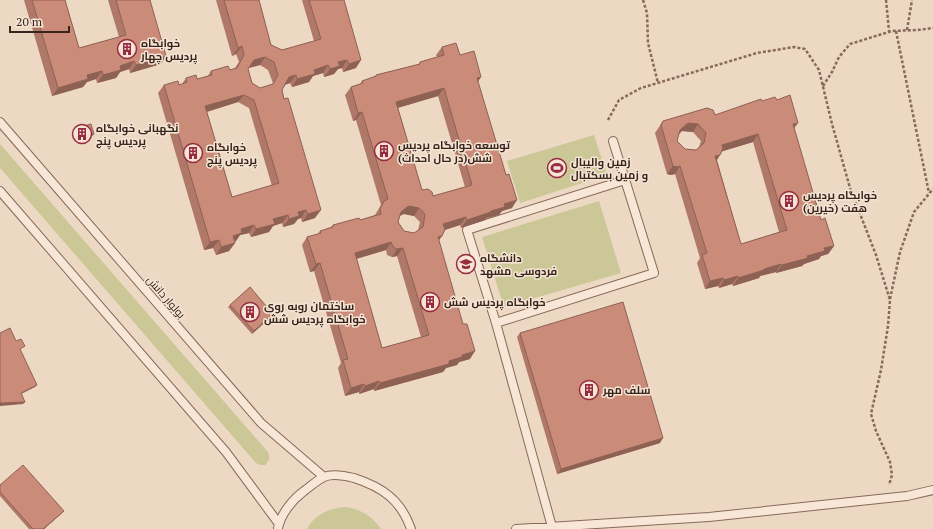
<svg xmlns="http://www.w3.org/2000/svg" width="933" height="529" font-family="'PT Serif',Cairo,serif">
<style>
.green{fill:#cbc797}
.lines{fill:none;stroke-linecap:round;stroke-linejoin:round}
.service-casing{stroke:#88695a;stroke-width:10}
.path{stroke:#88695a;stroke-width:2.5;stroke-dasharray:3 2;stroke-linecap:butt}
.service{stroke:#f8e7d6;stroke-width:8}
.wall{fill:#af7868;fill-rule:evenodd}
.shaded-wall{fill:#8e6155}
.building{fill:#cb8b79;stroke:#8e6155;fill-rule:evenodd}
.labels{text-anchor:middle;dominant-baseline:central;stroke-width:3;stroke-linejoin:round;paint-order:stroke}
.poi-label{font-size:11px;font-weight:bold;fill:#38251e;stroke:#f5e4d3;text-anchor:start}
.street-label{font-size:11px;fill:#38251e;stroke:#f5e4d3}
</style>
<rect width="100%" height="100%" fill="#edd8c3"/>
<path class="green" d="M594 135 607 175 520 203 507 161Z
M0 144 268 452C270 458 270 460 265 465H260L256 463 0 168Z
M599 201 621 273 504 307 482 237Z
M346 507C362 510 372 516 381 529H307C315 514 330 508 346 507Z"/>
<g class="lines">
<g class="service-casing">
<path id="service" d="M0 122 261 423 324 477
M0 191 226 452 279 524
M496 323 654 273 613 141
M552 527 496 323 467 230 625 180
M278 528C281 514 292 500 304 491 310 487 317 480 324 477 333 473 346 476 354 478 382 487 401 500 411 529
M516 529 709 517 907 496 933 490"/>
</g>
<path class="path" d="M643 0 647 13 648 43 658 83
M886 0 889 31
M907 30 912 0
M896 31 929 193
M823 86 832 72 839 57 850 44 892 31 918 30 933 28
M608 120 619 100 641 88 757 53 794 47 805 49 819 70 832 124 850 188 876 255 890 300 888 326 881 370 871 414 876 431 890 462 892 475 889 485
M890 299 900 252 914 212 933 189"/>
<use href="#service" class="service"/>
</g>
<path class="wall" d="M24 0H65L79 48 119 37 108 0H150L161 64 130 73 129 69 120 72 116 78 97 83 96 79 87 82 83 87 52 96Z
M216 0H259L271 45 282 50 314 41 302 0H344L356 68 343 72 342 68 338 69 334 74 324 77 323 73 313 76 309 82 292 87 290 83 285 85 282 90 315 218 302 222 301 218 298 219 294 224 283 227 282 223 273 226 269 232 251 237 249 233 240 235 236 241 234 242 235 243 229 251 216 255 213 248 204 250 158 93 164 85H179L182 84 186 78 197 79 207 77 211 71 230 70 235 68 239 62 236 54 232 56ZM260 65 268 70 273 83 272 84 260 88 252 83 248 69 249 68ZM238 102 249 108 272 186 232 197 207 112Z
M442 47 460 55 478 82 512 208 502 211 499 215 487 218 485 220 461 228 460 225 445 230 442 236 439 240 470 359 459 362 457 365 446 368 443 372 374 391V389L359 394V392L345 396 338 368 341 363 314 271 310 272 302 245 307 237 318 234 320 231 331 227 333 225 360 220 375 215 381 205 356 120 353 121 345 95 351 87 360 84 362 81 375 77 376 75 419 64 420 62 437 57 436 55ZM438 96 465 187 433 196 422 190 398 108ZM404 214 414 216 420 222 418 230 414 233 404 231 398 222 400 216ZM386 250 387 255 392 257 397 256 421 337 382 348 356 259Z
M777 100 794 128 821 220 834 246 828 254 821 256 819 259 804 264 802 266 776 273V272L760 276 759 278 733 286 732 284 719 288 718 286 705 289 697 263 700 258 675 174 671 175 667 174 655 133 663 121 715 115 762 101ZM682 131 693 132 701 141 699 147 696 150 685 149 677 141 679 134ZM753 142 779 232 741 244 717 160 722 151Z
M74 129 94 134 92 136 75 141 73 132Z
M230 305 272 316 252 334 228 307Z
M520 333 660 443 557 474 517 337Z
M0 485 64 511 62 513 44 529H29L0 496Z"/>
<path class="shaded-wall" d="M242 46 236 54 232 56 238 48Z
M166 56 161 64 130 73 136 65Z
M265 57 260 65 248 68 254 60Z
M347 60 342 68 338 69 334 74 324 77 330 69 338 62Z
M361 60 356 68 343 72 349 64Z
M134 61 129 69 120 72 116 78 97 83 103 75 120 66Z
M328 65 323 73 313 76 309 82 292 87 297 79 314 70Z
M102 71 96 79 87 82 83 87 52 96 58 88 87 75Z
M296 75 290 83 284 85 289 77Z
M481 77 476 85 477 78Z
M444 88 438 96 390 110 396 102Z
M244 95 238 102 199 114 205 106Z
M362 112 356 120 353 121 358 113Z
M688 123 698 124 693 132 682 131 674 138 680 130Z
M798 123 792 131 793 124Z
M94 134 92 136 75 141 77 138Z
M758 134 753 142 717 153 722 145Z
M720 155 715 163V156Z
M673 166H680L675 174 671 175 667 174Z
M517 200 512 208 502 211 499 215 487 218 485 220 461 228 467 220 491 211 504 204Z
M409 206 419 208 414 216 404 214 401 215 395 220 401 212 407 207Z
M306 210 301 218 298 219 294 224 283 227 289 219 298 212Z
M321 210 315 218 302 222 308 214Z
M288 215 282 223 273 226 269 232 251 237 256 229 273 219Z
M466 217 460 225 438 232 443 224Z
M254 225 249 233 240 235 236 241 227 244 233 236 241 229Z
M442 236 436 244 438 237Z
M219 240 213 248 204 250 210 242Z
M391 242 386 250 349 261 355 253Z
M235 243 229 251 216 255 221 247Z
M834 246 828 254 821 256 819 259 804 264 802 266 776 273 782 265 807 256 824 248Z
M403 248 397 256 392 257 397 249Z
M320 263 314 271 310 272 316 264Z
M781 264 776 272 760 276 759 278 733 286 738 278 764 269Z
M738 276 732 284 719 288 724 280Z
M723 278 718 286 705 289 710 281Z
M273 314 272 316 252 334 254 331Z
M475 351 470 359 459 362 457 365 446 368 443 372 374 391 380 383 449 361 462 355Z
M379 381 374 389 359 394 365 386Z
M364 384 359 392 345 396 351 388Z
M37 385 35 387 19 395 21 393Z
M25 402 23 404 0 406V403Z
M663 438 660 443 557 474 561 469Z
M64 511 62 513 44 529H43Z"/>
<path class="building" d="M32 0H65L79 48 126 35 116 0H150L166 56 136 65 134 61 120 66 121 70 103 75 102 71 87 75 88 79 58 88Z
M224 0H259L271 45 282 50 321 39 309 0H344L361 60 349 64 347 60 338 62 340 66 330 69 328 65 314 70 315 74 297 79 296 75 289 77 282 90 284 99 288 98 321 210 308 214 306 210 298 212 299 216 289 219 288 215 273 219 275 224 256 229 254 225 241 229 242 233 233 236 235 243 221 247 219 240 210 242 164 85 178 81 179 85 187 82 186 78 196 75 197 79 212 75 211 71 228 66 230 70 237 68 244 55 242 46 238 48ZM265 57 274 62 278 75 273 84 260 88 252 83 248 69 254 60ZM244 95 254 100 279 183 232 197 205 106Z
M456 43 460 55 474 51 481 77 477 78 506 175 509 174 517 200 504 204 505 207 491 211V212L467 220 466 217 443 224 445 229 442 236 438 237 463 324H467L475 351 462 355V357L449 361V364L380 383 379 381 365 386 364 384 351 388 343 360 348 359 320 263 316 264 307 237 321 233 320 231 333 227V225L359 218 360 220 381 214 380 209 384 201 388 199 362 112 358 113 351 87 363 83 362 81 376 76V75L420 64V62L444 55 442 47ZM444 88 472 185 433 196 432 192 428 189 422 190 396 102ZM409 206 419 208 425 214 423 227 414 233 404 231 398 222 401 212 407 207ZM391 242 393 247 397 249 403 248 429 335 382 348 355 253Z
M790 95 798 123 793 124 821 220 825 218 834 246 824 248 825 251 807 256 808 258 782 265 781 264 764 269V270L738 278V276L724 280 723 278 710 281 702 255 707 253 680 166 677 167 673 166 661 125 663 121 707 108 713 110 715 115 761 99 762 101 775 97 777 100ZM688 123 698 124 706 133 704 143 696 150 685 149 677 141 680 130ZM758 134 787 230 741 244 715 156 720 155 723 148 722 145Z
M91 124 94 134 77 138 74 129Z
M250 287 273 314 254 331 230 305Z
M623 302 663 438 561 469 520 333Z
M10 328 16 341 21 339 25 346 20 349 37 385 21 393 25 402 0 403V333Z
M23 465 64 511 43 529H33L0 492V485Z"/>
<defs>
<g id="building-ring" transform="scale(1)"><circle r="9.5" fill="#f5e4d3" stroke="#962b41" stroke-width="1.5"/><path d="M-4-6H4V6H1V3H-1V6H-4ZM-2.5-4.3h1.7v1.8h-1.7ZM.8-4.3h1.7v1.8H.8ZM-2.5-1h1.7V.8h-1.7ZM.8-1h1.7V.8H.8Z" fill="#962b41"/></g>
<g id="stadium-ring" transform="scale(1)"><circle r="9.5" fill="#f5e4d3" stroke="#962b41" stroke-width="1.5"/><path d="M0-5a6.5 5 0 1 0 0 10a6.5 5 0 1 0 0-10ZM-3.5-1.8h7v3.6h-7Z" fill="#962b41"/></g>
<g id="university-ring" transform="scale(1)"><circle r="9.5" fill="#f5e4d3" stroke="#962b41" stroke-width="1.5"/><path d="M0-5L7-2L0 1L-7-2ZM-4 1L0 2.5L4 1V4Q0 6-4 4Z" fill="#962b41"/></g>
</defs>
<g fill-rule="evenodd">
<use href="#building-ring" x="127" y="49"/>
<use href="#building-ring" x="82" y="134"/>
<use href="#building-ring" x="384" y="151"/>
<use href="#building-ring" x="193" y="153"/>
<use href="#stadium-ring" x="557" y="168"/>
<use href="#building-ring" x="789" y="201"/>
<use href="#university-ring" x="466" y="264"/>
<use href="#building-ring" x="430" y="302"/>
<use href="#building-ring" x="250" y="312"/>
<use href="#building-ring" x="589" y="390"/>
</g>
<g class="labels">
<g class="poi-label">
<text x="141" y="43">خوابگاه<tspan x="141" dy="13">پردیس چهار</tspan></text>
<text x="96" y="128">نگهبانی خوابگاه<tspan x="96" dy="13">پردیس پنج</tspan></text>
<text x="398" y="145">توسعه خوابگاه پردیس<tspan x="398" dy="13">شش(در حال احداث)</tspan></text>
<text x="207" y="147">خوابگاه<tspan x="207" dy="13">پردیس پنج</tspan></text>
<text x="571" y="162">زمین والیبال<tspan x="571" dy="13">و زمین بسکتبال</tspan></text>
<text x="803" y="195">خوابگاه پردیس<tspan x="803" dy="13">هفت (خیرین)</tspan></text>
<text x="480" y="258">دانشگاه<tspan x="480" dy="13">فردوسی مشهد</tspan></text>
<text x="444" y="302">خوابگاه پردیس شش</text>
<text x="264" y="306">ساختمان روبه روی<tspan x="264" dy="13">خوابگاه پردیس شش</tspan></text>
<text x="603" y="390">سلف مهر</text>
</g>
<g class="street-label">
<text transform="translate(166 297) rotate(49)">بولوار دانش</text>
</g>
</g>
<path d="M10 26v6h59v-6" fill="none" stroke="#38251e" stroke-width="2"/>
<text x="16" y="26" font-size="12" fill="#38251e" stroke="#f5e4d3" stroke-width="3" paint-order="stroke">20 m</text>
</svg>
